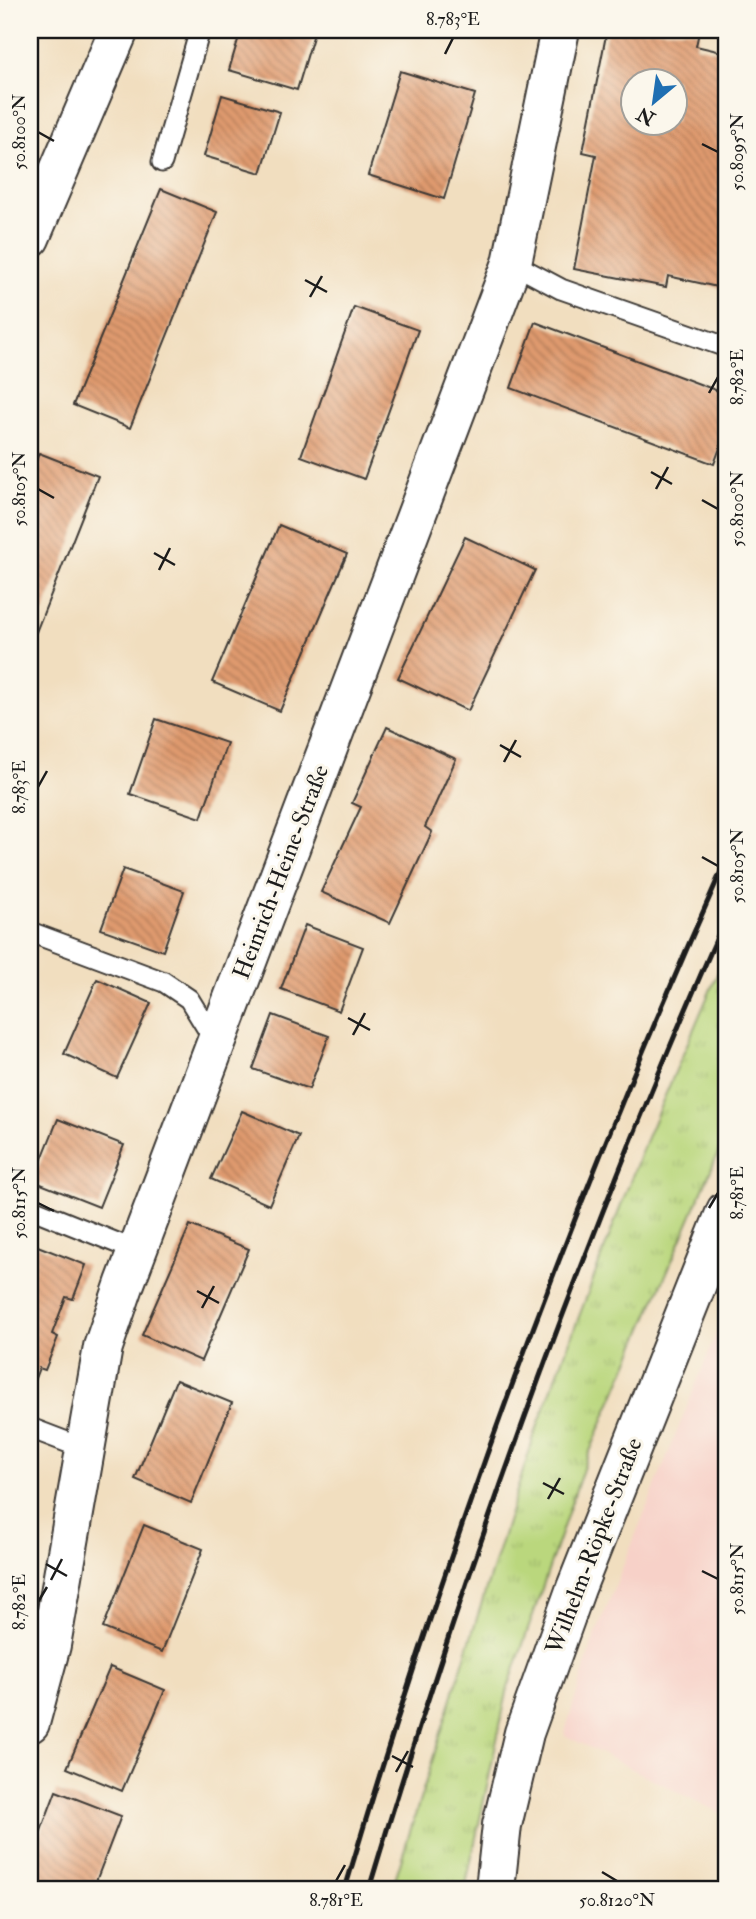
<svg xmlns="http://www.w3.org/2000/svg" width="756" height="1919" font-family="'IM FELL Double Pica',serif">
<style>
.built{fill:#f7d1c8}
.grass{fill:url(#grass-tufts);stroke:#6b7a4c;stroke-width:2}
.building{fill:url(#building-back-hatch);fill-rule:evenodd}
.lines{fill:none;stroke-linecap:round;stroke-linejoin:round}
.lane-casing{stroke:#3c3934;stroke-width:23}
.street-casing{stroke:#3c3934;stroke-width:42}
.secondary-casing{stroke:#3c3934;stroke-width:42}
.lane{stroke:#fff;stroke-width:19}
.street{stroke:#fff;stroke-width:38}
.secondary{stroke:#fff;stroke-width:38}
.rail{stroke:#1c1c1c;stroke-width:5}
.ticks{fill:none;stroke:#1c1c1c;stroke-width:2.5}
.labels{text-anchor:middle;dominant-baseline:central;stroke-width:6;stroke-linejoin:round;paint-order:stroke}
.street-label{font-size:24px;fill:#1c1c1c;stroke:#fbf7ec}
.neatline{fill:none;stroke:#1c1c1c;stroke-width:2.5}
.ticks-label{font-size:18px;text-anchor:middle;fill:#1c1c1c}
</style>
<defs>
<pattern id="grass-tufts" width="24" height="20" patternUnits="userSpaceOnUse" patternTransform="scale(1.75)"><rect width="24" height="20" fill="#bad77d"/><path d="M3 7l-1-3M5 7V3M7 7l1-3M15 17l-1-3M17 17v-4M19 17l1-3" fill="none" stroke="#9fb86b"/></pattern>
<pattern id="building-back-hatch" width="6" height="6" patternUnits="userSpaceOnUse" patternTransform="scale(1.75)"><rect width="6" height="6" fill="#df9a6e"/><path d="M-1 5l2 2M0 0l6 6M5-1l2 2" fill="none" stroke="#b47d5a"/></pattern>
</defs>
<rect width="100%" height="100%" fill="#fbf7ec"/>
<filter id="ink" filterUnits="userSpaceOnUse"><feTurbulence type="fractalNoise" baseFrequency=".0143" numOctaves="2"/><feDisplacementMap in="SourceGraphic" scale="14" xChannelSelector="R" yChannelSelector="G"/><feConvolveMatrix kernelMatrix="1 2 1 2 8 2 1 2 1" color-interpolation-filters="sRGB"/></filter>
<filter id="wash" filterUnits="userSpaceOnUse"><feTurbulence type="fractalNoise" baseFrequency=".00686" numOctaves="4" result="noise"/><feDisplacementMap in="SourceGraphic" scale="28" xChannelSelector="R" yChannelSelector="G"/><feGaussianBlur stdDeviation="1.57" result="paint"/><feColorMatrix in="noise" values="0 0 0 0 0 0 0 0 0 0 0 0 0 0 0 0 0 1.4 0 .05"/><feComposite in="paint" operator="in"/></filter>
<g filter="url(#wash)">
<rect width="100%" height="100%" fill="#f1debf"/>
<path class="built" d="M726 1309V1816L564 1735 592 1644Z"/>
<path class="grass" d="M726 954V1135L585 1463 508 1688 465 1889H392L535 1433 645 1142Z"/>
<g id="blocks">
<path class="building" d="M241 30H315L297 90 229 70Z
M607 30H688L699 32 696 46 726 53V289L668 276 666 287 574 269 596 155 583 152ZM634 80H676V122H634Z
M400 71 475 94 444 199 368 175Z
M222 95 280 112 261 173 204 156Z
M161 189 217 212 130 428 73 405Z
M354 307 418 330 364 479 301 456Z
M535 322 726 394V432L714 464 511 388Z
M39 453 98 476 36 632 30 630V476Z
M279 525 347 554 280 711 212 682Z
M465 537 535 570 468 711 398 678Z
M156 719 227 743 201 818 130 794Z
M387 727 456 759 425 827 432 832 390 923 321 892 361 807 352 803Z
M123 869 184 891 163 951 101 929Z
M305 925 363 947 339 1011 281 989Z
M97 979 151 1003 117 1078 64 1054Z
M273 1015 329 1036 309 1089 253 1069Z
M242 1111 299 1136 269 1205 211 1179Z
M58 1119 124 1145 99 1207 33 1181Z
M190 1225 249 1249 201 1361 142 1335Z
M30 1243 86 1265 73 1299 66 1297 52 1334 58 1337 45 1370 39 1368 30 1391Z
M176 1380 232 1403 191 1503 135 1479Z
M144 1525 203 1549 162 1652 103 1628Z
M110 1667 165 1690 122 1791 67 1768Z
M56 1791 121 1816 93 1889H30V1860Z"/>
</g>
</g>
<g filter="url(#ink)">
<use href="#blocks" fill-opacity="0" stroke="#3c3934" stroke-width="2"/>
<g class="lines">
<g class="lane-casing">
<path id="lane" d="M162 162 200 30
M512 263 561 289 726 347
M30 932 164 982 189 999 216 1043
M30 1208 137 1251
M30 1428 85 1449"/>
</g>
<g class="street-casing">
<path id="street" d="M30 238 119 30
M30 1723 51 1645 103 1347 125 1283 512 263 560 30"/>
</g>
<g class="secondary-casing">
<path id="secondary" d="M495 1889 502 1825 524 1733 576 1588 726 1211"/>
</g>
<use href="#lane" class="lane"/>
<use href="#street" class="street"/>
<use href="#secondary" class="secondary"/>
<path class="rail" d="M345 1889C449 1538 576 1194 726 860
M369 1889C468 1558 586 1233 726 917"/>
</g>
</g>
<path class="ticks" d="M445 54 453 38M38 132 54 141M702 144 718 152M305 280 327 292M310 297 322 276M709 393 718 377M651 472 672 484M38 489 54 498M656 489 668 467M702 500 718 509M154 553 175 565M159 570 170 548M500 745 521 757M504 762 516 740M38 787 47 771M702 857 718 866M348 1018 370 1030M353 1035 365 1013M38 1203 54 1211M709 1208 718 1193M197 1291 219 1303M202 1308 214 1286M543 1483 564 1494M548 1499 560 1478M46 1564 67 1576M702 1571 718 1579M51 1580 62 1559M38 1602 47 1587M392 1756 413 1767M396 1772 408 1751M602 1872 617 1881M336 1881 345 1865"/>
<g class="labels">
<g class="street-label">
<text transform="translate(281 872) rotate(-69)">Heinrich-Heine-Straße</text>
<text transform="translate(594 1546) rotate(-69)">Wilhelm-Röpke-Straße</text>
</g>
</g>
<rect width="756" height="1919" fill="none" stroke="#fbf7ec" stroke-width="77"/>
<g transform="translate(654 102) rotate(209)"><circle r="33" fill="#fbf7ec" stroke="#a29f99" stroke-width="2"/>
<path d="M0-5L12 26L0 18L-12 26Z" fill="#1f6fb2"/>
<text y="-10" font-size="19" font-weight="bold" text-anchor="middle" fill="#1c1c1c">N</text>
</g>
<rect x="38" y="38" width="680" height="1843" class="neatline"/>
<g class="ticks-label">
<text x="453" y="25">8.783°E</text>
<text transform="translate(19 132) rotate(-90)" y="6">50.8100°N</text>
<text transform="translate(737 152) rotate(-90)" y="6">50.8095°N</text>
<text transform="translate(737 377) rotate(-90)" y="6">8.782°E</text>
<text transform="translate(19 489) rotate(-90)" y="6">50.8105°N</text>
<text transform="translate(737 509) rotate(-90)" y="6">50.8100°N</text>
<text transform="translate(19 787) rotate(-90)" y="6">8.783°E</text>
<text transform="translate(737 866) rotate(-90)" y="6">50.8105°N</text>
<text transform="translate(737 1193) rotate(-90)" y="6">8.781°E</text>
<text transform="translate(19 1203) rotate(-90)" y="6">50.8115°N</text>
<text transform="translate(737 1579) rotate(-90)" y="6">50.8115°N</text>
<text transform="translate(19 1602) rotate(-90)" y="6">8.782°E</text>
<text x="336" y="1906">8.781°E</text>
<text x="617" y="1906">50.8120°N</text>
</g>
</svg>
